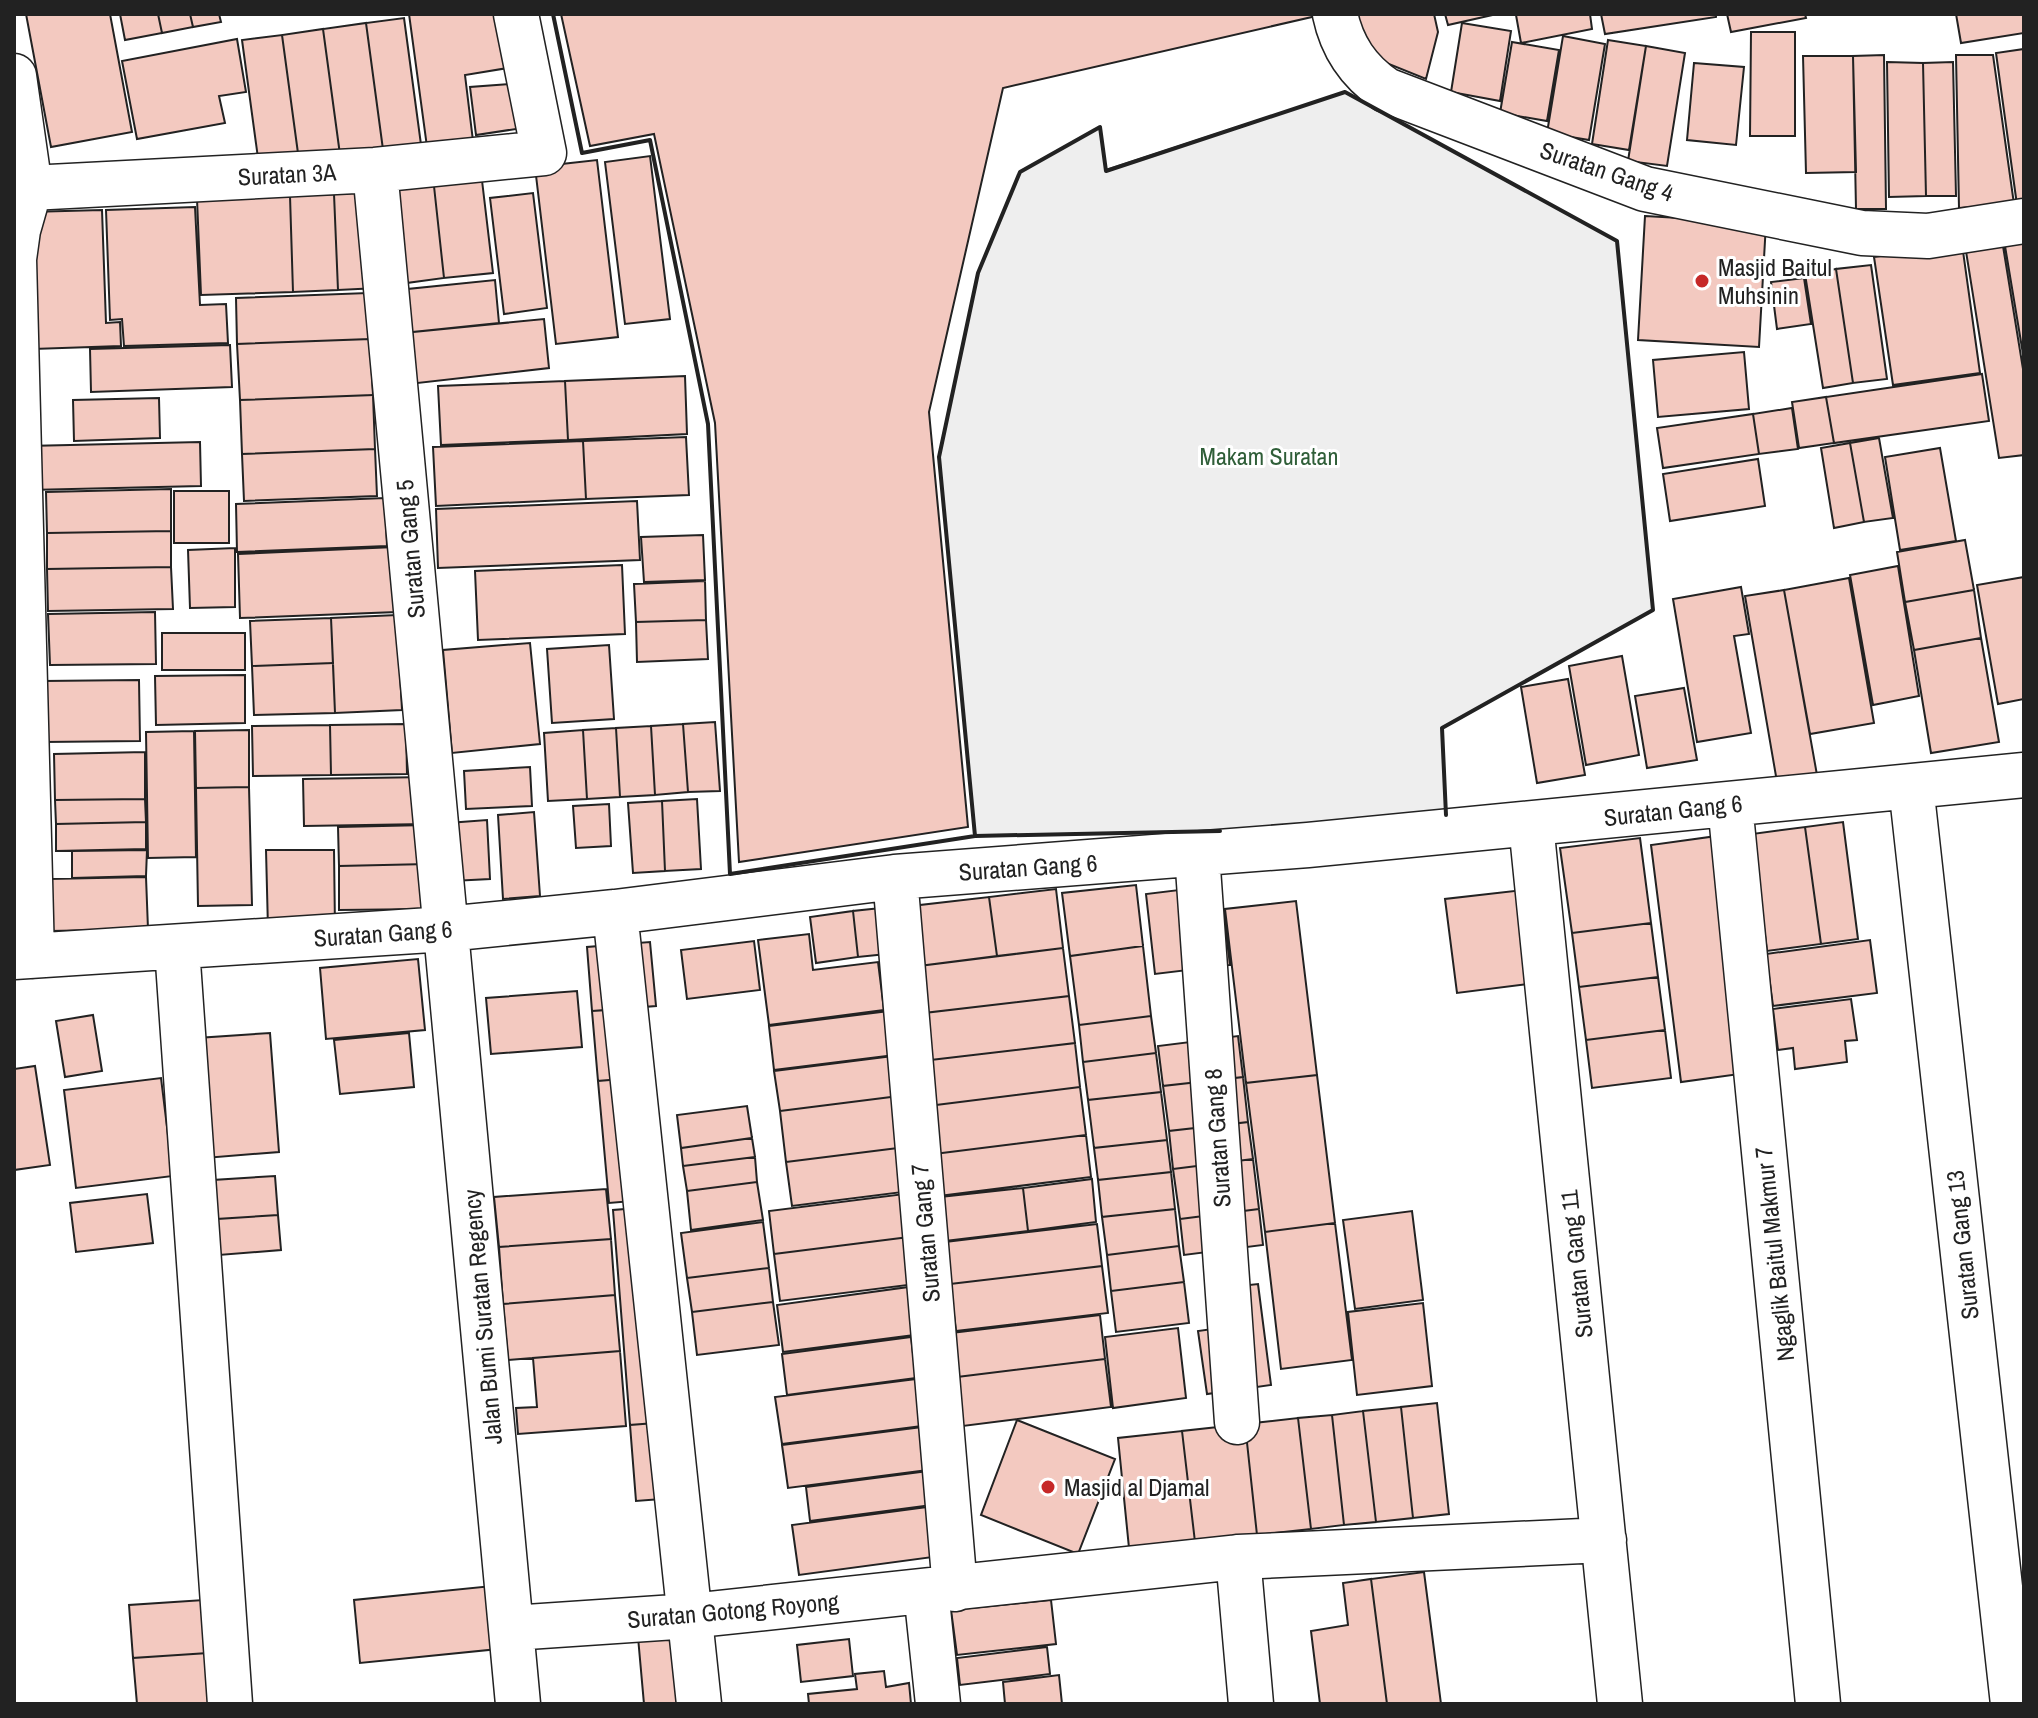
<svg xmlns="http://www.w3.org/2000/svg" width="2038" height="1718" font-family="'Archivo Narrow',sans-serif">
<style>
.green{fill:#eee;stroke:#6f6f6f;stroke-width:2}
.building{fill:#f3c9c0;stroke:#222;stroke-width:2}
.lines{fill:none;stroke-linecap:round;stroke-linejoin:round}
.minor-casing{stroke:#222;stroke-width:47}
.minor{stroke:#fff;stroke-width:44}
.wall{stroke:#222;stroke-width:4}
.poi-dot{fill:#c62828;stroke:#fff;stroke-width:3}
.labels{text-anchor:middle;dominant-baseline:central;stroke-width:6;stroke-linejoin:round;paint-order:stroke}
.street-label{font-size:24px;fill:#222;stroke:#fff}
.poi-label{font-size:24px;fill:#222;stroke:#fff;text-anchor:start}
.park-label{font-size:24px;fill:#2f5e38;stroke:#fff}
</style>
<rect width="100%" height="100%" fill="#fff"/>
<path class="green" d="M1345 92 1617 241 1653 610 1442 728 1446 820 1295 829 975 836 939 457 978 273 1020 172 1100 127 1106 170Z"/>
<path class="building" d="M26 14H110L132 132 51 147Z
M120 14H158L162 33 125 40Z
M158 14H190L193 27 162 33Z
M190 14H219L221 22 193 27Z
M409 14H511L520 66 465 75 473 141 427 147Z
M561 14H1325L1003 88 929 412 968 827 739 862 715 423 654 134 590 146Z
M1347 14H1434L1438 32 1426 79 1354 50Z
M1445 14H1497L1448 25Z
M1522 14H1590L1592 29 1521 43 1516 15Z
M1601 14H1716V17L1605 34Z
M1727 14H1805L1806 18 1731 32Z
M1956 14H2024V33L1961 43Z
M404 18 422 152 384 157 366 23Z
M366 23 384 157 341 162 323 29Z
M1462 23 1511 31 1500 101 1451 92Z
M323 29 341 162 300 168 282 35Z
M1751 32H1795V136H1750Z
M282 35 300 168 260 173 242 40Z
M1563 36 1605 44 1589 140 1547 133Z
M237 39 246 92 219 96 225 123 137 139 122 61Z
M1608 40 1646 46 1629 150 1592 144Z
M1512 42 1559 50 1547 121 1500 113Z
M1646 46 1685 53 1667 166 1628 161Z
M2024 49V204L2017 205 1996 53Z
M1884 55 1886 209H1856L1853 56Z
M1956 55H1993L2014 204 1959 208Z
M1803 56H1853L1856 172 1806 173Z
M1887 62 1923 63 1926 196 1889 197Z
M1953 62 1956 196H1926L1923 63Z
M1694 63 1744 67 1736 145 1687 140Z
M525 83 529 127 476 135 470 87Z
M650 156 670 319 625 324 605 162Z
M597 160 618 337 556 344 535 167Z
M481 172 493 273 444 278 433 177Z
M433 177 444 278 399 284 387 183Z
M374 192 378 288 338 290 334 194Z
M533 193 547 308 504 314 490 198Z
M334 194 338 290 293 292 290 196Z
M290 196 293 292 201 295 197 199Z
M195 207 200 305 226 304 228 343 124 346 122 319 110 320 106 210Z
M102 210 106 323 120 322 121 346 33 349 28 212Z
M1645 216 1766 223 1759 347 1638 340Z
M2024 236V360L2004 240Z
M2002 240 2024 375V455L1999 458 1965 245Z
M1962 244 1980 373 1893 385 1874 257Z
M1871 265 1887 379 1853 383 1836 269Z
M1836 269 1853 383 1823 388 1805 274Z
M1804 278 1811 324 1777 329 1771 282Z
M495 280 499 323 403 333 398 290Z
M368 293 370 339 237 344 236 298Z
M544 319 549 368 409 384 403 333Z
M370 339 373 395 240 400 237 344Z
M230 345 232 387 91 392 90 349Z
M1744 352 1749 409 1658 417 1653 360Z
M1982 374 1989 421 1834 443 1826 397Z
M685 376 687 434 568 440 565 381Z
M565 381 568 440 441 445 438 386Z
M373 395 375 449 242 454 240 400Z
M1826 397 1834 443 1799 448 1792 402Z
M159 398 160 438 74 441 73 400Z
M1792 408 1798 449 1759 454 1753 414Z
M1753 414 1759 454 1663 468 1657 428Z
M686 437 689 495 586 499 583 441Z
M1879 438 1893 518 1864 522 1850 443Z
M583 441 586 499 436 506 433 447Z
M200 442 201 486 29 490 27 446Z
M1850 443 1864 522 1834 528 1821 448Z
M1940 448 1956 541 1900 550 1885 457Z
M375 449 377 496 244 501 242 454Z
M1758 459 1765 506 1670 521 1663 474Z
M171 489V531L47 533 46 492Z
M174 491H229V543H174Z
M385 498 387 546 237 552 236 504Z
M637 501 640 560 438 568 436 509Z
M171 531V567L47 569V533Z
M703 535 705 580 644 582 641 537Z
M1965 540 1974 590 1905 602 1897 552Z
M395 547 397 612 240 618 238 554Z
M235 548V607L190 608 188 550Z
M622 565 625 634 478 640 475 571Z
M1898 566 1919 696 1873 705 1850 575Z
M171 567 173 609 48 611 47 569Z
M2024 577V699L1998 704 1977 585Z
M1849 578 1874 723 1810 734 1784 590Z
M705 581 706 620 636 622 634 584Z
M1741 587 1749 634 1734 636 1751 733 1697 742 1673 599Z
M1784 590 1817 775 1777 782 1745 596Z
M1974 590 1981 638 1914 650 1905 602Z
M155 612 156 664 50 665 48 614Z
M397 615 402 710 335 713 331 618Z
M331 618 333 663 252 666 250 621Z
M706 620 708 659 637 662 636 622Z
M162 633H245V670H162Z
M1981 638 1999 742 1931 753 1914 650Z
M530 643 540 744 452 753 443 650Z
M609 645 614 719 552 723 547 649Z
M1622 656 1639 755 1586 765 1569 666Z
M333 663 335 713 254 715 252 666Z
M245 675V723L156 725 155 676Z
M1568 679 1585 775 1537 783 1521 687Z
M139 680 140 741 44 742 43 681Z
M1684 688 1697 760 1647 768 1635 696Z
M715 722 720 791 688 792 683 724Z
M406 724 407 774 331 775 330 725Z
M683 724 688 792 655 795 651 726Z
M330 725 331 775 253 776 252 726Z
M651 726 655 795 620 797 616 728Z
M616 728 620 797 587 799 583 730Z
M249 730V787L196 788 195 731Z
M583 730 587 799 548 801 544 733Z
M194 731 196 857 148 858 146 732Z
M145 752V799L55 800 54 754Z
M530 767 532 806 466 809 464 771Z
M426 777 427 824 304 826 303 779Z
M249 787 252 905 198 906 196 788Z
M145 799 146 822 56 824 55 800Z
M697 799 701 869 665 871 662 801Z
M662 801 665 871 633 873 628 803Z
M609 804 611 846 576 848 573 806Z
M534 812 540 896 503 899 498 815Z
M487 820 490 879 452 881 448 823Z
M146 822V849L56 851V824Z
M1843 822 1858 939 1821 944 1805 827Z
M427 825 428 864 339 866 338 827Z
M1805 827 1821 944 1767 951 1752 834Z
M1717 836 1747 1073 1681 1082 1651 845Z
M1640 838 1651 923 1572 933 1560 848Z
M147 850 146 876 72 878V851Z
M266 850H334L335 928 268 929Z
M428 864V909L339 910V866Z
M146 877 148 929 50 931 48 879Z
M1136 885 1143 946 1070 956 1062 893Z
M1220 885 1230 965 1155 974 1146 894Z
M1056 889 1063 948 997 956 989 897Z
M1523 890 1535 983 1457 993 1445 899Z
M989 897 997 956 911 967 903 907Z
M1296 901 1317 1075 1246 1083 1225 909Z
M890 907 896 953 858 957 853 911Z
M853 911 858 957 816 963 810 917Z
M1651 923 1658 977 1579 987 1572 933Z
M809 934 813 970 878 962 884 1010 769 1025 758 940Z
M1870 940 1877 993 1773 1006 1766 954Z
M754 941 760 990 687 999 681 950Z
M650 942 656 1006 592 1011 587 947Z
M1143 946 1151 1016 1079 1025 1070 956Z
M1063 948 1069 996 916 1014 911 967Z
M418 959 425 1030 326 1039 320 968Z
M1658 977 1665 1030 1586 1040 1579 987Z
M577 991 582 1047 491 1054 486 998Z
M1069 996 1075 1043 922 1061 916 1014Z
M1851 999 1857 1040 1845 1041 1847 1062 1795 1069 1793 1048 1778 1050 1773 1009Z
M639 1008 645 1077 598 1081 592 1011Z
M897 1010 903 1054 774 1070 769 1026Z
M93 1015 102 1071 65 1077 56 1021Z
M1151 1016 1156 1053 1083 1062 1079 1025Z
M1665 1030 1671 1078 1592 1088 1586 1040Z
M270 1033 279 1152 205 1158 197 1038Z
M409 1033 414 1087 340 1094 334 1040Z
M1238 1036 1243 1077 1163 1086 1158 1046Z
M1075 1043 1080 1087 928 1106 922 1061Z
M1156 1053 1161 1092 1088 1100 1083 1062Z
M893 1056 899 1096 780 1111 774 1071Z
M35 1066 50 1165 14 1170V1069Z
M1317 1075 1335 1223 1265 1232 1246 1083Z
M645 1077 656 1199 609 1203 598 1081Z
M1243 1077 1248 1122 1169 1131 1163 1086Z
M161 1078 173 1176 76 1188 64 1090Z
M1080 1087 1086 1135 934 1154 928 1106Z
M1161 1092 1167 1140 1094 1148 1088 1100Z
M899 1096 906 1147 786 1162 780 1111Z
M747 1106 752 1138 681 1148 677 1115Z
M1248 1122 1253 1159 1173 1169 1169 1131Z
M1086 1135 1091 1177 939 1196 934 1154Z
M752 1138 755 1157 683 1166 681 1148Z
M1167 1140 1171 1172 1098 1180 1094 1148Z
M906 1147 911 1191 792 1206 786 1162Z
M755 1157 757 1182 687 1191 683 1166Z
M1253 1159 1259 1209 1180 1219 1173 1169Z
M1171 1172 1175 1209 1102 1217 1098 1180Z
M275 1176 278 1215 217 1219 213 1180Z
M1092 1179 1096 1222 1028 1231 1023 1188Z
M757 1182 763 1220 691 1230 687 1191Z
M1023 1188 1028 1231 945 1241 940 1197Z
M606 1189 611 1239 499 1247 494 1197Z
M147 1194 153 1243 76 1252 70 1203Z
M904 1194 909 1237 774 1254 769 1211Z
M664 1206 681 1421 630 1425 613 1210Z
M1175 1209 1179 1246 1107 1255 1102 1217Z
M1259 1209 1263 1245 1184 1255 1180 1219Z
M1412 1211 1423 1300 1355 1309 1343 1220Z
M278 1215 281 1250 219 1255 217 1219Z
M763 1222 769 1268 687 1278 681 1233Z
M1335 1223 1352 1360 1281 1369 1265 1232Z
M1097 1224 1102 1266 950 1284 945 1242Z
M909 1237 916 1284 780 1301 774 1254Z
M611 1239 615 1295 503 1304 499 1247Z
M1179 1246 1184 1282 1111 1291 1107 1255Z
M1102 1266 1108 1313 956 1331 950 1284Z
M769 1268 773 1302 692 1312 687 1278Z
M1184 1282 1189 1323 1116 1332 1111 1291Z
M1258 1284 1271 1385 1207 1394 1198 1331 1227 1327 1222 1288Z
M916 1286 922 1334 783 1352 777 1305Z
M615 1295 620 1351 508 1360 503 1304Z
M773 1302 779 1345 697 1355 692 1312Z
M1423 1303 1432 1386 1357 1395 1348 1312Z
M1100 1315 1105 1359 957 1377 951 1333Z
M1178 1328 1186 1398 1113 1408 1105 1337Z
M911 1337 916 1378 787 1395 782 1354Z
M620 1351 626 1426 518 1434 516 1408 537 1407 533 1358Z
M1105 1359 1111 1407 963 1426 957 1377Z
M916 1379 922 1426 782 1444 775 1397Z
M1437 1403 1449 1514 1413 1518 1401 1407Z
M1401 1407 1413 1518 1376 1522 1363 1411Z
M1363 1411 1376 1522 1344 1525 1332 1415Z
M1332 1415 1344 1525 1311 1529 1298 1418Z
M1298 1418 1311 1529 1257 1535 1245 1424Z
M1017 1420 1115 1459 1078 1554 981 1515Z
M681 1421 687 1497 636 1501 630 1425Z
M1245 1424 1257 1535 1195 1542 1182 1431Z
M922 1427 928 1470 788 1488 782 1445Z
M1182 1431 1195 1542 1129 1548 1118 1438Z
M928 1471 932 1505 810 1521 806 1487Z
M927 1507 933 1557 799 1575 792 1525Z
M1424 1572 1441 1704H1387L1371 1579Z
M1371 1579 1387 1704H1320L1311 1631 1348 1625 1343 1583Z
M492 1586 498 1649 360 1663 354 1600Z
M219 1599 223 1652 133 1658 129 1605Z
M1051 1600 1056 1644 957 1655 951 1610Z
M697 1632 704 1704H644L638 1637Z
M849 1639 853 1676 801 1682 797 1645Z
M1047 1647 1050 1674 960 1685 957 1658Z
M223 1652 227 1704H137L133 1658Z
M884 1671 886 1687 909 1683 911 1704H809L808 1694 857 1689 855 1674Z
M1059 1675 1062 1704H1005L1003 1682Z"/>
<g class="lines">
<g class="minor-casing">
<path id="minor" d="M1335 14C1342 47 1358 71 1386 90L1645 189 1862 233 1928 236 2024 221
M14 76 30 188 18 230 14 259 32 956
M375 170 518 1704
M30 188 375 170 544 153 516 14
M1911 786 2013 1704
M1730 804 1818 1704
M1531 824 1620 1704
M1197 854 1237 1422
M895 877 955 1589
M615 912 699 1704
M177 948 230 1704
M14 957 446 929 615 912 895 877 1308 845 2024 775
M1238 1557 1251 1704
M926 1591 938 1704
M512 1628 690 1616 1238 1557 1604 1540"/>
</g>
<use href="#minor" class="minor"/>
<path class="wall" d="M553 14 582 153 650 140 708 424 730 874 975 836 1220 831
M975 836 939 457 978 273 1020 172 1100 127 1106 171 1345 92 1617 241 1653 610 1442 728 1446 815"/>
</g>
<g class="poi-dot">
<circle cx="1702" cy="281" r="8"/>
<circle cx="1048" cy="1487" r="8"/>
</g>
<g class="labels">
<g class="street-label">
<text transform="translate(1607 171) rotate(19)">Suratan Gang 4</text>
<text transform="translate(287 174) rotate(-3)">Suratan 3A</text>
<text transform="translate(410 549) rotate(-95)">Suratan Gang 5</text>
<text transform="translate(1673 810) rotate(-6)">Suratan Gang 6</text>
<text transform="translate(1028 867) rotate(-4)">Suratan Gang 6</text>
<text transform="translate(383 933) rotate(-4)">Suratan Gang 6</text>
<text transform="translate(1217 1138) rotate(-94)">Suratan Gang 8</text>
<text transform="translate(925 1233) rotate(-95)">Suratan Gang 7</text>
<text transform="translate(1962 1245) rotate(-96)">Suratan Gang 13</text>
<text transform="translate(1774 1254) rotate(-96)">Ngaglik Baitul Makmur 7</text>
<text transform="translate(1576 1264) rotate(-96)">Suratan Gang 11</text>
<text transform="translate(482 1317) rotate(-95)">Jalan Bumi Suratan Regency</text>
<text transform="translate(733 1610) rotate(-5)">Suratan Gotong Royong</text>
</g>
<g class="poi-label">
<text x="1718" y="267">Masjid Baitul<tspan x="1718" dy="28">Muhsinin</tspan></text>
<text x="1064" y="1487">Masjid al Djamal</text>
</g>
<g class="park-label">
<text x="1269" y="456">Makam Suratan</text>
</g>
</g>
<rect width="2038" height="1718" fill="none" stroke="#222222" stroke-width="32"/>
</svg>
